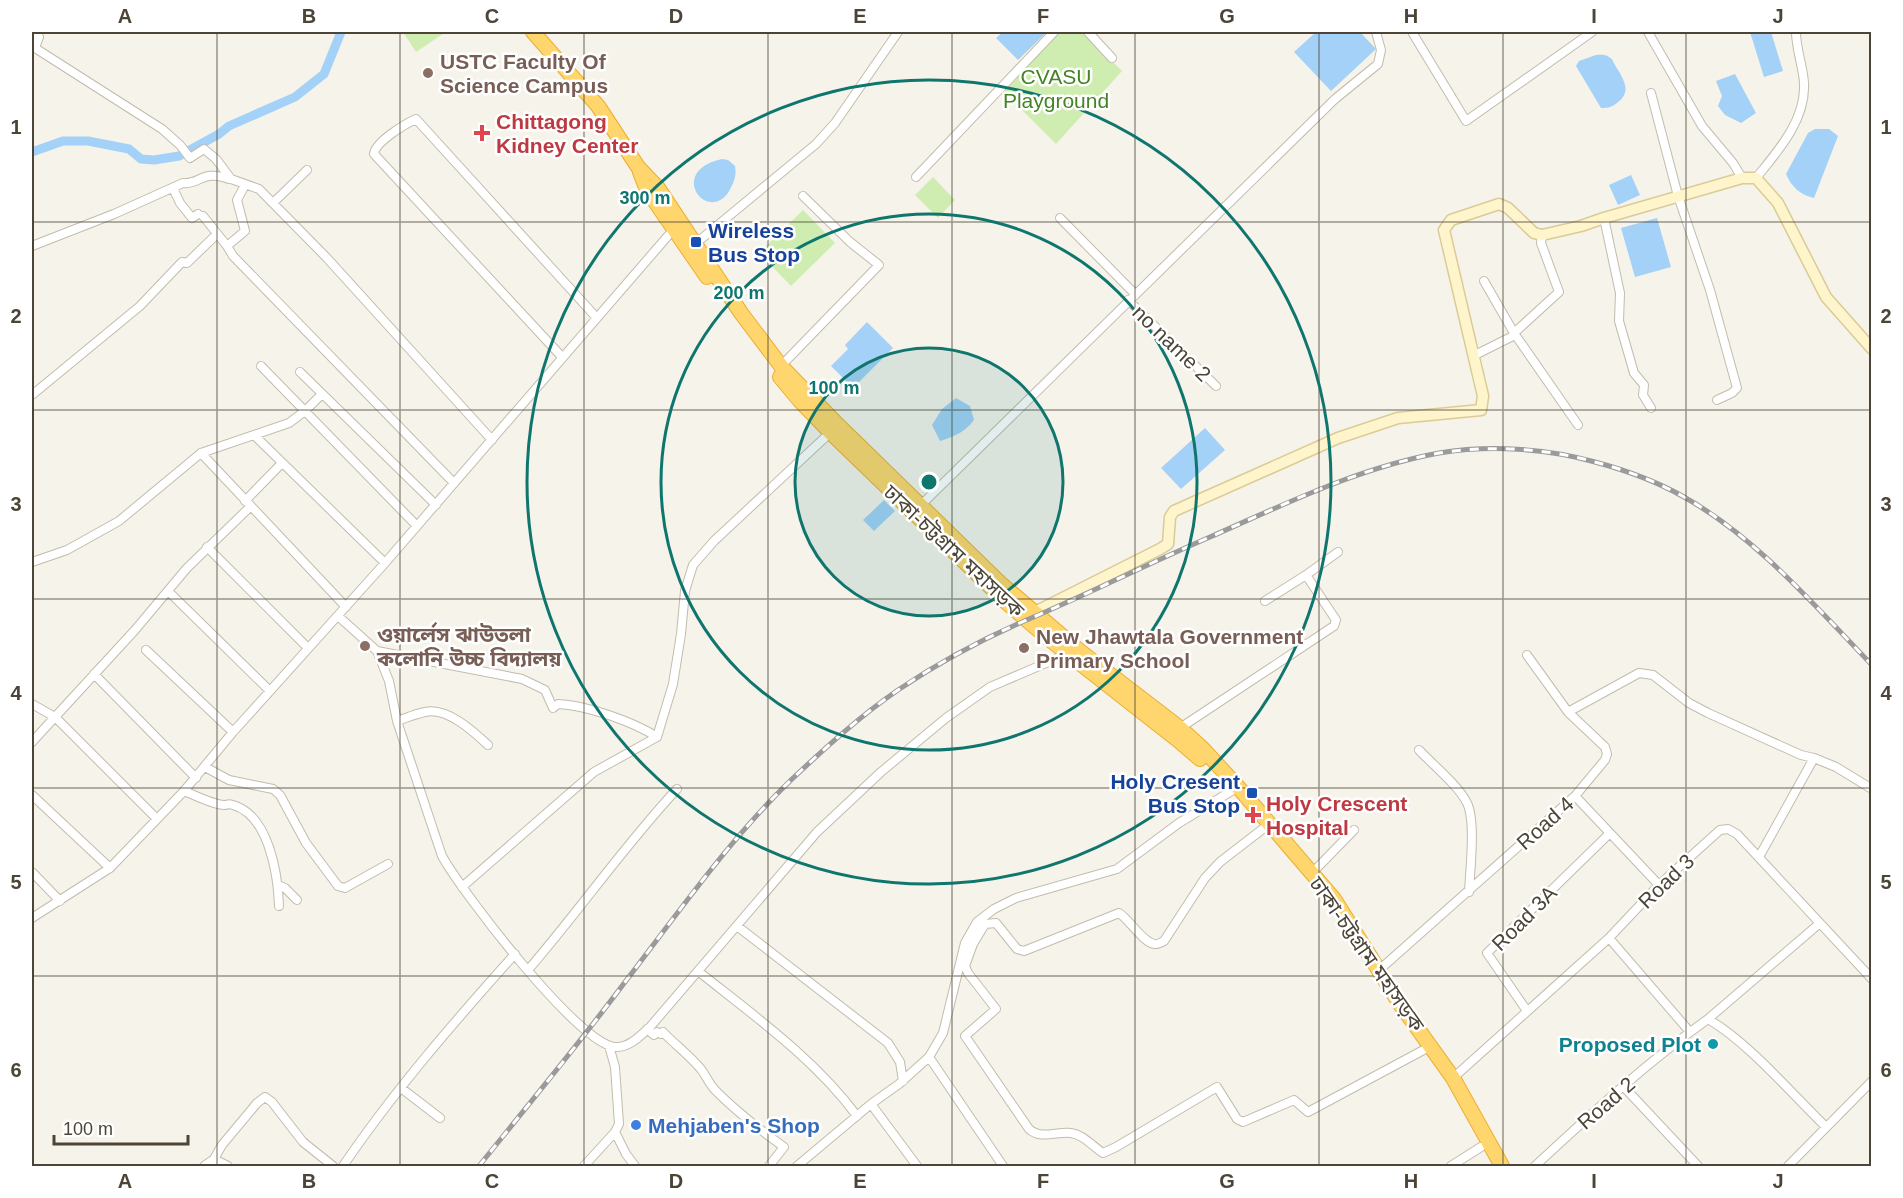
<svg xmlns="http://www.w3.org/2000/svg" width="1903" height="1198" font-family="Arial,'Noto Sans Bengali',sans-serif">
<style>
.green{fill:#cfedb1}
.water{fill:#a3d1f7}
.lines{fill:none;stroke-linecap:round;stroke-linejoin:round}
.canal{stroke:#a3d1f7;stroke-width:9}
.street-casing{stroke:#c3bcac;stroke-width:10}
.secondary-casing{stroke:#dacb97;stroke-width:13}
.highway-casing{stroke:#ebaf30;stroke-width:16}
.street{stroke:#fff;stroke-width:8}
.secondary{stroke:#fff5cc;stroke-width:10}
.highway{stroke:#ffd56d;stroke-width:14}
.rail-casing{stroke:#9a9a9a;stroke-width:5}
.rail{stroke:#fff;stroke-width:3;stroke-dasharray:9;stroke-linecap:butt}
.grid{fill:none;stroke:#4c4537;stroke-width:1.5;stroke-opacity:0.55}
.ring{fill:none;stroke:#0f766e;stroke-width:3}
.education-dot{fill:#8d6e63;stroke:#fff;stroke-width:2}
.health-dot{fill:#e0444e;stroke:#fff;stroke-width:2}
.transit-dot{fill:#1a4fb4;stroke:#fff;stroke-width:2}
.culture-dot{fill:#0f9aa8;stroke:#fff;stroke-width:2}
.shop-dot{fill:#3f7fe0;stroke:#fff;stroke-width:2}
.labels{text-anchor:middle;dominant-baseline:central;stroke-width:5;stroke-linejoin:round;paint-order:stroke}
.education-label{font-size:21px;font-weight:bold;fill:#785e54;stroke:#fff;text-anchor:start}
.park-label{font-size:21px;fill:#448424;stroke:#fff}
.health-label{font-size:21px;font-weight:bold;fill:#be3a42;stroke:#fff;text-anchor:start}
.transit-label{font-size:21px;font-weight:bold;fill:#164399;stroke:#fff;text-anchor:start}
.street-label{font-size:21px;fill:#4c4537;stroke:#fff}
.culture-label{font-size:21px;font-weight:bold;fill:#0d838f;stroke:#fff;text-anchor:end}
.shop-label{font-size:21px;font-weight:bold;fill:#366cbe;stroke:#fff;text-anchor:start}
.centre{fill:#0f766e;stroke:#fff;stroke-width:3}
.ring-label{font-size:18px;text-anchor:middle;font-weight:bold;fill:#0f766e;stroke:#fff;stroke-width:5;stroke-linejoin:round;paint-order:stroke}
.neatline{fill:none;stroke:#4c4537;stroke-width:2}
.grid-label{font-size:20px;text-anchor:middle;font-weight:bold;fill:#4c4537}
</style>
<rect width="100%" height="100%" fill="#f6f3eb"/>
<path class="green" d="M403 32H446L416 52Z
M1059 32H1083L1122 71 1056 144 1004 92Z
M933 177 955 200 938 218 915 195Z
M803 210 835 243 791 286 759 253Z"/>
<path class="water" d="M1003 32H1047L1018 60 996 38Z
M1316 32H1360L1376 49 1331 91 1294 52Z
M1750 32H1771L1783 71 1764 77Z
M1596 55C1600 55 1605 54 1609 57 1613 59 1613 62 1615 65 1622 77 1633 91 1618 102 1613 107 1608 108 1601 108L1576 66 1579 61Z
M1735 74 1756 113 1741 123 1725 115 1718 106 1722 96 1716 81Z
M1815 129H1829L1838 136 1814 198C1800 195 1791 186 1786 174L1808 133Z
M722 159 728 160 735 166C737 177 733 184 728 193 706 223 667 171 722 159Z
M1631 175 1640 195 1618 205 1609 185Z
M1657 218 1671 267 1635 277 1621 228Z
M867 322 893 348 853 388 831 366 848 349 845 345Z
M956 398 970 406 974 420C964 433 955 436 940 441L932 425 942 409Z
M1205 428 1225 450 1181 489 1161 468Z
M884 500 895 511 874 531 863 520Z"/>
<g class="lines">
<path class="canal" d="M32 152 63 141H88L129 149 141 159 154 160 179 156 219 134 229 126 295 97 324 74 341 32"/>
<g class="street-casing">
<path id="street" d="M33 32 39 37 35 48 162 129 180 145 190 158 204 149 216 159 231 179 259 189 326 257 492 440
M1088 32 1112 58
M1412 32 1466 121 1592 32
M1648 32 1702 126 1733 163 1742 178
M1651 93 1678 196 1710 290 1737 388 1732 393 1717 400
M916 177 1054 32
M1756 178C1778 151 1806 120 1804 83 1803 66 1796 49 1796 32
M245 185 237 200 245 231 227 246 233 256 454 483
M173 188 180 203 192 218 198 214
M273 203 307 170
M203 216 227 246
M1060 218 1135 294
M1604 218 1620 293 1619 321 1634 373 1644 385 1643 395 1651 408
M695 244 816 144 835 123 898 32
M32 246 114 214 183 183C200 185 202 169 229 179
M1484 281 1514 333 1578 425
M1128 300 1216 386
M1514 333 1559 292 1541 243 1542 235
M1473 356 1515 335
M562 357 374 154C375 142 405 124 416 119L596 317
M261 366 417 526
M779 368 879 265 850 242 803 196
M300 372 436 505
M32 395 140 306 182 262 187 263 217 234
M255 436 385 563
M201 453 346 607
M245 501 282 463
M921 505 1335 99 1378 64 1381 50 1376 32
M207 547 308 648
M32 562 67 550 119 521 201 453 289 423 305 411 322 394
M168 591 270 691
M1265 601 1306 575
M338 616 377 651 389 681 397 721 442 856C462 892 578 1044 615 1047 629 1048 640 1036 650 1027L817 832 881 772 946 718 990 687 1067 654
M146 650 233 732
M377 651 522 679 545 690 553 708 558 704C586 705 634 722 657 737L594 772 462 887
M94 674 196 778
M32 704 55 717 157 819
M1568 712 1639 673 1653 675 1689 703 1708 713 1801 755 1814 758
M397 721C406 718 415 714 425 712 447 707 473 731 488 745
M1180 728 1334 626 1336 620 1306 575 1338 552
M657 737 673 684 681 634 685 591 693 565 714 541 833 430
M32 742 135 630 187 568 250 507
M1419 750C1433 765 1458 785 1467 803 1476 821 1470 870 1469 892
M205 767 229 780 273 789 280 795 306 843 338 886 345 888 388 864
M184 791C194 795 214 805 224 805 231 805 226 803 233 805 269 815 278 875 279 906
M32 795 110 868
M1575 796 1659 885
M1264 828 1220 862 1205 878 1164 941C1162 942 1157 945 1155 944 1143 943 1129 919 1119 913L1024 951 1017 949 996 923 985 924 973 944 965 966 968 973 996 1009 965 1036 1029 1129C1041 1140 1057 1131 1071 1133 1084 1135 1092 1146 1103 1153L1116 1147 1217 1087 1237 1119 1243 1122 1294 1100 1308 1112 1431 1046
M1759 857 1814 758 1836 767 1872 789
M32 872 60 901
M1312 873 1354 830
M278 885 285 888 297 900
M32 918 110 868 184 791 233 732 385 563 673 230
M737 926 888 1043 900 1062 903 1081
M1609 938 1690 1032
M528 970C579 911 624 846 677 789
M698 971C753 1015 815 1059 857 1116
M1378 971 1575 796 1605 760 1607 754 1605 747 1568 712 1527 655
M1527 1011 1487 953 1610 833
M1708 1019 1820 923
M647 1029 654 1035 657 1032 661 1034 663 1032C673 1043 694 1059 703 1072 707 1078 710 1085 716 1091 737 1112 760 1130 784 1147L769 1166
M609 1046 615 1067 619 1124 615 1132
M929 1057 1003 1166
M1453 1078 1609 938 1659 885 1720 830 1728 829 1737 834 1872 979
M1624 1087 1698 1166
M401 1088 440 1118
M871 1104 917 1166
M214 1159 228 1166
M204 1166 214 1159 222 1145 257 1103 265 1097 272 1102 303 1142 333 1166
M343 1166C394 1091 454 1022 515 954
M584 1166 615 1132 626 1154 635 1166
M797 1166 871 1104 899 1084 929 1057 943 1033 965 943 977 922 994 909 1016 898 1117 869 1179 823 1238 787
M1451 1166 1481 1147
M1535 1166C1590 1115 1646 1063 1708 1019 1749 1043 1791 1093 1826 1127
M1788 1166 1872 1081"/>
</g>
<g class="secondary-casing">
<path id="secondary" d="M1033 613 1160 549 1168 544 1170 517 1174 511 1338 438 1398 418 1481 410 1483 396 1444 230 1451 220 1499 204 1508 208 1534 233 1542 235 1581 226 1604 218 1742 178H1756L1778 203 1826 297 1872 349"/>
</g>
<g class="highway-casing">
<path id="highway" d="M533 32 598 106 638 167 658 188 741 313 781 366 838 425 1000 583 1081 652 1180 728 1203 749 1238 787 1334 899 1400 1004 1453 1078 1502 1166
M640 172 647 190 707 277
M780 377 800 401 830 432 1007 603 1049 639 1179 741 1200 759"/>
</g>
<use href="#street" class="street"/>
<use href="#secondary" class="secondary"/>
<use href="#highway" class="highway"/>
<g class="rail-casing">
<path id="rail" d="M479 1166C528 1105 578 1045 625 982 678 913 729 840 791 780 824 749 860 716 898 690 941 661 988 636 1036 616 1094 591 1152 562 1210 537 1285 504 1358 468 1439 453 1489 445 1546 448 1595 462 1625 470 1656 481 1684 497 1757 538 1814 605 1872 665"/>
</g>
<use href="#rail" class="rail"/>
</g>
<path class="grid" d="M217 32V1166M400 32V1166M584 32V1166M768 32V1166M952 32V1166M1135 32V1166M1319 32V1166M1503 32V1166M1686 32V1166M32 222H1872M32 410H1872M32 599H1872M32 788H1872M32 976H1872"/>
<circle cx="929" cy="482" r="134" fill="#0f766e" fill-opacity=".12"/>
<g class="ring">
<circle cx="929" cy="482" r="134"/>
<circle cx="929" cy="482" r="268"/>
<circle cx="929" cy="482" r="402"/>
</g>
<g class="education-dot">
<circle cx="428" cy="73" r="6"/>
<circle cx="365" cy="646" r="6"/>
<circle cx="1024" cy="648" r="6"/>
</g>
<g class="health-dot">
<path d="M479 124h6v6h6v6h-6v6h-6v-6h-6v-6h6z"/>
<path d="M1250 806h6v6h6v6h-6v6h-6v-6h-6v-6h6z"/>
</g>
<g class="transit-dot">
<rect x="690" y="236" width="12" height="12" rx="3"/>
<rect x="1246" y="787" width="12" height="12" rx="3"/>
</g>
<circle class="culture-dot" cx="1713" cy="1044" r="6"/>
<circle class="shop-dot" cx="636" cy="1125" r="6"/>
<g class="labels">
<g class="education-label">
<text x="440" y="61">USTC Faculty Of<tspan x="440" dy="24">Science Campus</tspan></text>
<text x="377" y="634">ওয়ার্লেস ঝাউতলা<tspan x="377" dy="24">কলোনি উচ্চ বিদ্যালয়</tspan></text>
<text x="1036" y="636">New Jhawtala Government<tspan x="1036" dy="24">Primary School</tspan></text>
</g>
<g class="park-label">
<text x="1056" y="76">CVASU<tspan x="1056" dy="24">Playground</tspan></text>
</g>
<g class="health-label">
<text x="496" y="121">Chittagong<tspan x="496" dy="24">Kidney Center</tspan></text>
<text x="1266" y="803">Holy Crescent<tspan x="1266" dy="24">Hospital</tspan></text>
</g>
<g class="transit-label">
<text x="708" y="230">Wireless<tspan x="708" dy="24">Bus Stop</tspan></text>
<text x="1240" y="781" text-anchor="end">Holy Cresent<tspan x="1240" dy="24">Bus Stop</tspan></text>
</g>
<g class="street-label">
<text transform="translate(1172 343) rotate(44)">no name 2</text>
<text transform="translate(954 551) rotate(43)">ঢাকা-চট্টগ্রাম মহাসড়ক</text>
<text transform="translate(1545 823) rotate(-42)">Road 4</text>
<text transform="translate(1666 881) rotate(-44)">Road 3</text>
<text transform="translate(1524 918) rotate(-45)">Road 3A</text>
<text transform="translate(1367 954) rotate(55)">ঢাকা-চট্টগ্রাম মহাসড়ক</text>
<text transform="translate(1606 1103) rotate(-41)">Road 2</text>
</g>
<g class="culture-label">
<text x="1701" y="1044">Proposed Plot</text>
</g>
<g class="shop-label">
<text x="648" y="1125">Mehjaben's Shop</text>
</g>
</g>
<circle cx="929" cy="482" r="9" class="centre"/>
<g class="ring-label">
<text x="645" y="204">300 m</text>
<text x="739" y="299">200 m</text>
<text x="834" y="394">100 m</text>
</g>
<rect width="1903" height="1198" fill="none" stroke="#ffffff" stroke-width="66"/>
<path d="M54 1135v9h134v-9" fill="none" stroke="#4c4537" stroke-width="3"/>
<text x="63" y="1135" font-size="18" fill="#4c4537" stroke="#ffffff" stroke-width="4.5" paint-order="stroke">100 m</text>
<rect x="33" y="33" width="1837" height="1132" class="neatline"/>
<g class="grid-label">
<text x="125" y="23">A</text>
<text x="309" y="23">B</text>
<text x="492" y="23">C</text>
<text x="676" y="23">D</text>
<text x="860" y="23">E</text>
<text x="1043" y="23">F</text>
<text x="1227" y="23">G</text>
<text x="1411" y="23">H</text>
<text x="1594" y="23">I</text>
<text x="1778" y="23">J</text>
<text x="16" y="134">1</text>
<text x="1886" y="134">1</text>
<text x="16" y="323">2</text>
<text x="1886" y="323">2</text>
<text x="16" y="511">3</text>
<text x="1886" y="511">3</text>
<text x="16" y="700">4</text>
<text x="1886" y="700">4</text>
<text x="16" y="889">5</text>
<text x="1886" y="889">5</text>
<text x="16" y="1077">6</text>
<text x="1886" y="1077">6</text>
<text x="125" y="1188">A</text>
<text x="309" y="1188">B</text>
<text x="492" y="1188">C</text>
<text x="676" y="1188">D</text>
<text x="860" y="1188">E</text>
<text x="1043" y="1188">F</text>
<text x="1227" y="1188">G</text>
<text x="1411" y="1188">H</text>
<text x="1594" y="1188">I</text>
<text x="1778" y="1188">J</text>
</g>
</svg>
